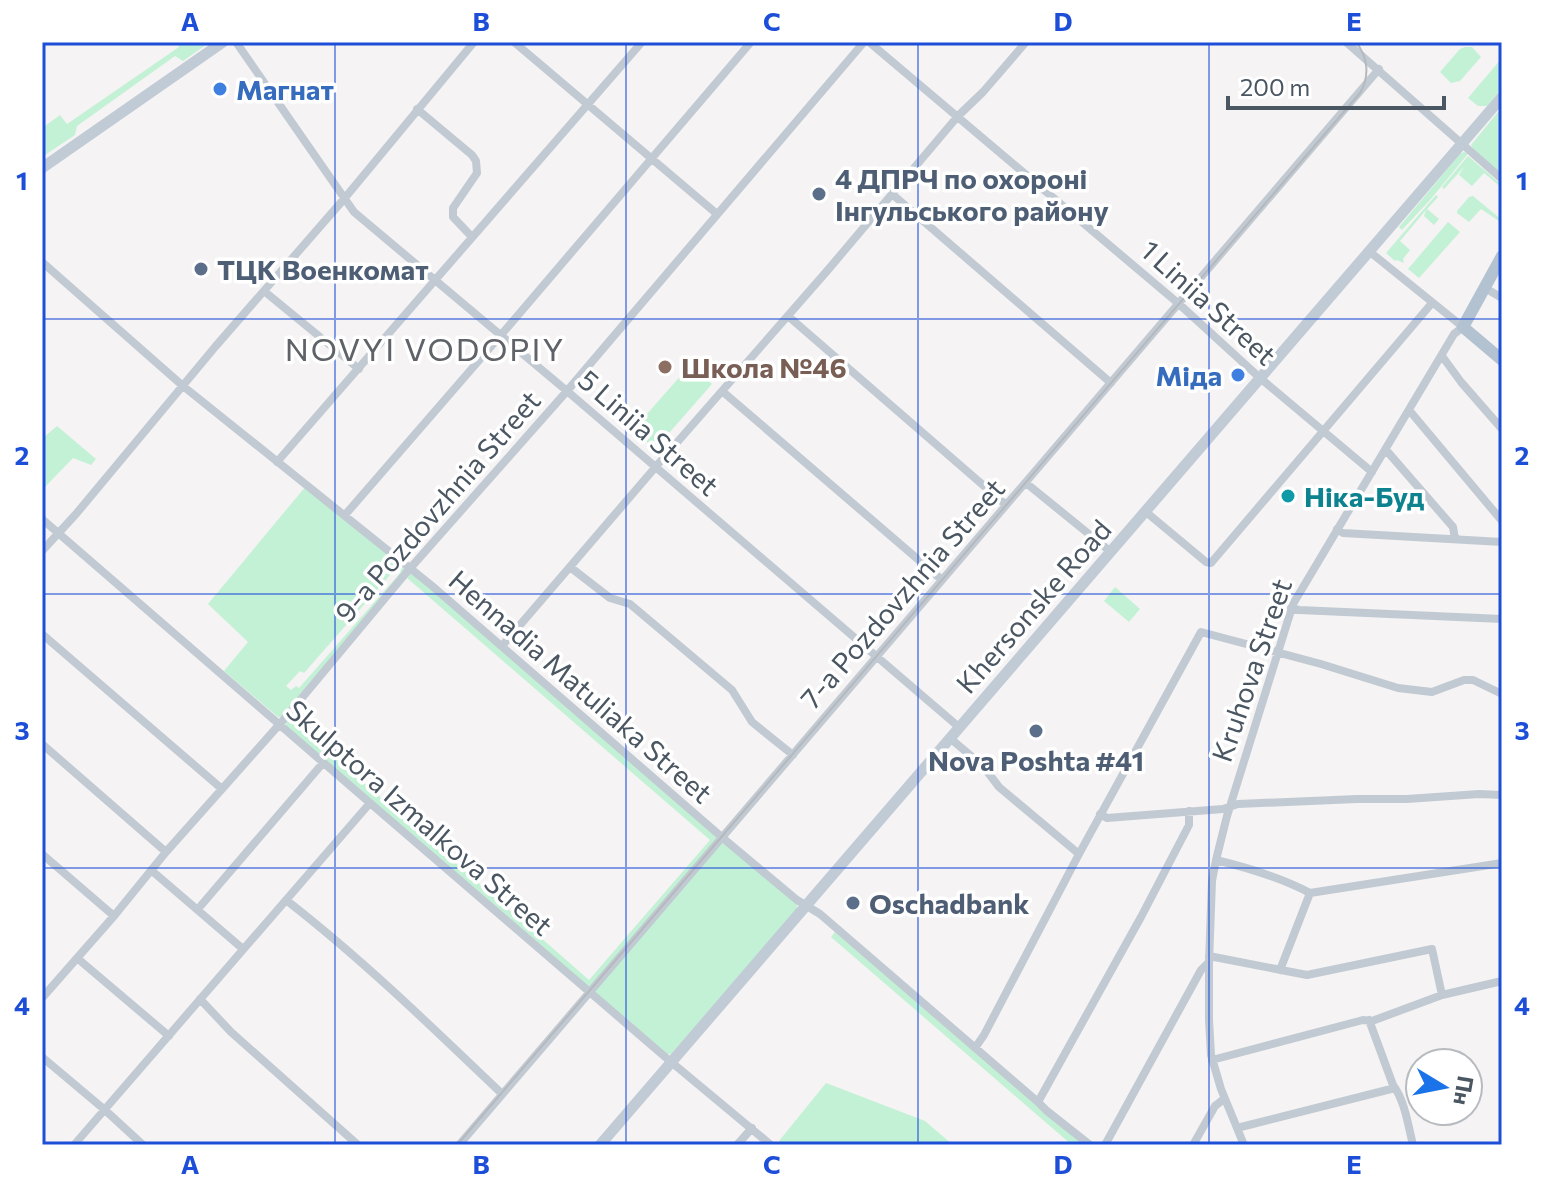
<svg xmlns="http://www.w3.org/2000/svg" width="1544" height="1187" font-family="Commissioner,sans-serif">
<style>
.green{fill:#c3f1d5;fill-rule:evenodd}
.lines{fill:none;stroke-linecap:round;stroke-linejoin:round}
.street{stroke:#c1cad2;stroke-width:8}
.secondary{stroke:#c1cbd6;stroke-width:11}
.primary{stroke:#b3c2d1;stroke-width:12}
.tram{stroke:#b5b8bd;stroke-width:2}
.grid{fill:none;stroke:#1d4ed8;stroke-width:2;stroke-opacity:0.55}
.shop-dot{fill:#3f7fe0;stroke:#fff;stroke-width:3}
.service-dot{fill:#5c6f8a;stroke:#fff;stroke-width:3}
.education-dot{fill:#8d6e63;stroke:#fff;stroke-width:3}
.culture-dot{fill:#0f9aa8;stroke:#fff;stroke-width:3}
.labels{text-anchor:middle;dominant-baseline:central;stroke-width:7;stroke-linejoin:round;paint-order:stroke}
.shop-label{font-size:28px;font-weight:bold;fill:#366cbe;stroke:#fff;text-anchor:start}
.service-label{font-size:28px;font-weight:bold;fill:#4e5e75;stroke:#fff;text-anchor:start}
.street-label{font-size:28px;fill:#4a5661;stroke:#fff}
.education-label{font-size:28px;font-weight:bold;fill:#785e54;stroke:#fff;text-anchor:start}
.culture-label{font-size:28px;font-weight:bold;fill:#0d838f;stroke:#fff;text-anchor:start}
.quarter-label{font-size:32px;letter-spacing:2px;fill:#5f6368;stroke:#fff}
.neatline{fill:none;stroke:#1d4ed8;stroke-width:3}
.grid-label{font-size:26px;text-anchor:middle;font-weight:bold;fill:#1d4ed8}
</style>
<rect width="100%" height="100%" fill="#f5f3f3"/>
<path class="green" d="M177 42H210L183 61 175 56 77 126 75 135 42 157V128L60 115 67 124 179 47Z
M1465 47H1472L1481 57 1460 81 1451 83 1440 72 1460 49Z
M1502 58V88L1487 106H1478L1468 98Z
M1502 107V174L1474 150 1471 145Z
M1464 152 1467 153V155L1430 200 1402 230 1399 227 1460 154Z
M1468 156 1502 185V188L1484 173 1472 186 1459 175 1464 167 1444 189 1442 187Z
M1436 195 1438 197 1427 209 1439 219 1434 225 1424 216 1426 210 1400 241 1410 250 1403 259 1404 263 1397 260 1395 261 1386 253Z
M1473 196 1502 220V223L1481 209 1469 222 1457 213V211L1469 197Z
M1448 222 1460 232 1419 278 1408 269Z
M690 365 712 384 655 449 633 430Z
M57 426 96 459 91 465 73 458 42 490V436L44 437Z
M306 486 405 569 281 717H278L224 671 248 642 208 604ZM397 567 401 572 299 688 296 686 291 690 286 686 300 671 304 673Z
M410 574H414L797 903V910L671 1054H667L285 726 289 717 589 980 710 840 407 578Z
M1115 587 1140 609 1129 622 1104 601Z
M835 932 1086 1145H1072L831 937Z
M826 1083 925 1121 953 1145H784L779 1141Z"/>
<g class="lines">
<path class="street" d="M236 42 354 212 567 391 960 728
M514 42 717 214
M869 42 1179 304 1260 378 1372 472
M1346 42 1502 179
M417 109 472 155 476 161 477 173 453 208V217L472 237
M892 194 1111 383
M42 262 183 386 431 585 724 839 797 900 820 914 1038 1102 1047 1111 1090 1145
M1485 288 1502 298
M264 291 359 369
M788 316 1006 505
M1442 356 1461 382 1502 429
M722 391 942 580
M1409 410 1502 521
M1386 450 1453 527 1455 539
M277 462 642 42
M1026 483 1111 552
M1146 512 1206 562 1211 563 1432 303
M345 515 501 335 751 42
M42 519 370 803 664 1056 771 1145
M1337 529 1343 533 1502 542
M42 551 76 514 215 347 344 199 474 42
M570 567 610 598 630 604 732 690 752 722 793 755
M1291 608 1299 610 1502 619
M42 634 222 789
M502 646 659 463 827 271 958 116 983 92 1026 42
M951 739 983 766 999 787 1079 854
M42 744 166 852
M1100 814 1107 818 1223 809 1238 804 1357 799H1407L1479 794 1502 795
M42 854 114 916
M1216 860C1249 868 1280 877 1310 893L1502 863
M151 870 243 949
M286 900C362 959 432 1027 502 1094
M198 909 323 763
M1209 956 1307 975 1432 949 1442 995
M77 958 169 1036
M1280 970 1310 893
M42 998 114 916 166 852 286 717 406 573 567 391 864 42
M200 999 231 1032 358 1145
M1369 1020 1393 1085C1405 1101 1408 1125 1413 1145
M975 1048 984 1035 1079 854 1201 632 1321 664 1398 688 1432 692 1464 680H1473L1502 694
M42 1057 105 1110 143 1145
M1212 1060 1363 1020 1372 1021 1442 995 1502 981
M1038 1102 1141 917 1189 825V811
M1237 1128 1395 1088
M74 1145 370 803
M459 1145 1379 69
M737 1145 752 1128
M1105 1145 1201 970 1209 962
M1193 1145 1215 1106 1224 1099
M1244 1145 1221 1089 1211 1055 1209 1020V962L1212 881 1216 860 1227 816 1293 604 1454 334 1463 327 1370 252"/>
<path class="secondary" d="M42 168 223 42
M600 1145 1502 97"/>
<path class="primary" d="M1502 256 1463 327 1502 360"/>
<path class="tram" d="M457 1145 1360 93C1370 76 1368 57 1356 42"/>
</g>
<path class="grid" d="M335 42V1145M626 42V1145M918 42V1145M1209 42V1145M42 319H1502M42 594H1502M42 868H1502"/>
<g class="shop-dot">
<circle cx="220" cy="89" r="8"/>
<circle cx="1238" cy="375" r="8"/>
</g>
<g class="service-dot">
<circle cx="819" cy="194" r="8"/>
<circle cx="201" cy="269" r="8"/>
<circle cx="1036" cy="731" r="8"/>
<circle cx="853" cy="903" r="8"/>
</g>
<circle class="education-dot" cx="665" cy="367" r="8"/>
<circle class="culture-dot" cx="1288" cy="496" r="8"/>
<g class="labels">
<g class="shop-label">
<text x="236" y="89">Магнат</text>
<text x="1222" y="375" text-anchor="end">Міда</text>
</g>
<g class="service-label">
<text x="835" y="178">4 ДПРЧ по охороні<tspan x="835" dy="32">Інгульського району</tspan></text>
<text x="217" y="269">ТЦК Военкомат</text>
<text x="1036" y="760" text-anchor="middle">Nova Poshta #41</text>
<text x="869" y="903">Oschadbank</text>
</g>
<g class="street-label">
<text transform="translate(1209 302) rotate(42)">1 Liniia Street</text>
<text transform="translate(649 432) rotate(41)">5 Liniia Street</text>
<text transform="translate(437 506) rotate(-49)">9-a Pozdovzhnia Street</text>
<text transform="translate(902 593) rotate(-49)">7-a Pozdovzhnia Street</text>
<text transform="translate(1033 606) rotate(-49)">Khersonske Road</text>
<text transform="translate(1251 670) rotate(-71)">Kruhova Street</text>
<text transform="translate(581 686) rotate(41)">Hennadia Matuliaka Street</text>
<text transform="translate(420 817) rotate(41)">Skulptora Izmalkova Street</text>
</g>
<g class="education-label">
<text x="681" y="367">Школа №46</text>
</g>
<g class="culture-label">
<text x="1304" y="496">Ніка-Буд</text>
</g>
<g class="quarter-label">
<text x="425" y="348">NOVYI VODOPIY</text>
</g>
</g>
<rect width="1544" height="1187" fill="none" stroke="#ffffff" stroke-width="88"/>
<g transform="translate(1444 1087) rotate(100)"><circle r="38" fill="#ffffff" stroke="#b7bbc0" stroke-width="2"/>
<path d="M0-6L14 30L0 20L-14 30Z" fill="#1a73e8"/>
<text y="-12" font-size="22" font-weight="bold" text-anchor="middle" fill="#4a5661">Пн</text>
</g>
<path d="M1228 96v12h216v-12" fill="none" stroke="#4a5661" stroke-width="4"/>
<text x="1240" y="96" font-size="24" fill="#4a5661" stroke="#ffffff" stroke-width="6" paint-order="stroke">200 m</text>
<rect x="44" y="44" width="1456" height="1099" class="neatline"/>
<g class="grid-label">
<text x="190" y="31">A</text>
<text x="481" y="31">B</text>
<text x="772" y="31">C</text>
<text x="1063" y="31">D</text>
<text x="1354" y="31">E</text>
<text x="22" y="190">1</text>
<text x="1522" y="190">1</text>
<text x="22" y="465">2</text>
<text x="1522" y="465">2</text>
<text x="22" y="740">3</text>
<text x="1522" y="740">3</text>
<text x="22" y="1015">4</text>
<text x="1522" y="1015">4</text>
<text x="190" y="1174">A</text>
<text x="481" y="1174">B</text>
<text x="772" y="1174">C</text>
<text x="1063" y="1174">D</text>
<text x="1354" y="1174">E</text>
</g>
</svg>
